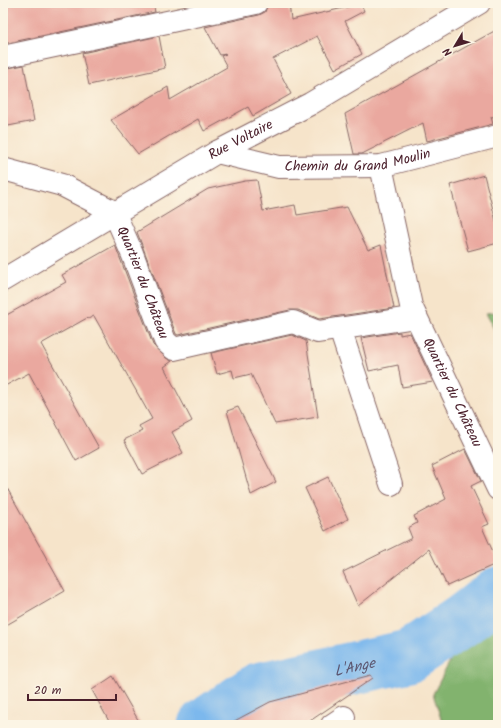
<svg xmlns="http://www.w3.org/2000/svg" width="501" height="728" font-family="Kalam,sans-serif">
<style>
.forest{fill:#82b36e;stroke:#66694c}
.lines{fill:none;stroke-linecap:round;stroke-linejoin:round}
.river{stroke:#7bb8ed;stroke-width:53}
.building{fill:#eaa89f}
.minor-casing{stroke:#866463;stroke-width:24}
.tertiary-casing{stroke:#866463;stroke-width:24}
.minor{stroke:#fff;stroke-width:22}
.tertiary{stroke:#fff;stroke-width:22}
.labels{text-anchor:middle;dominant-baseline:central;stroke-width:4;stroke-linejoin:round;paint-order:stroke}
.street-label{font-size:14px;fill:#4a1f2b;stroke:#fcf5e5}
.water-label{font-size:15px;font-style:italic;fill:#5b556f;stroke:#fcf5e5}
</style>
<rect width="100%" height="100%" fill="#fcf5e5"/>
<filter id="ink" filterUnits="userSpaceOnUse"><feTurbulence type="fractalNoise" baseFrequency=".025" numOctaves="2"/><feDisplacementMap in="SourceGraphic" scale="8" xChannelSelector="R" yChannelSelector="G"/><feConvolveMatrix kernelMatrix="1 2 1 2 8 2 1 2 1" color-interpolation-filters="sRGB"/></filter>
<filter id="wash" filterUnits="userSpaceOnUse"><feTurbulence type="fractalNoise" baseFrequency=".012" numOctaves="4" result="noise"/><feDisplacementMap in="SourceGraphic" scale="16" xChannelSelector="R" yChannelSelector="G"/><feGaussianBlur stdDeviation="0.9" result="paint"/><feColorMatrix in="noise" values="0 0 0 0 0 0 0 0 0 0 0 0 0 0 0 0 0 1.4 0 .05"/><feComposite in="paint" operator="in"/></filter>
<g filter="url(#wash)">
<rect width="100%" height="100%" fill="#f6e4ca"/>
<path class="forest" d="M498 312V337L486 313Z
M498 568V725H443L433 694Z"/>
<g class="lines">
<path class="river" id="s1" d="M204 725 258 689 409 656 463 620 498 593"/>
</g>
<g id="blocks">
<path class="building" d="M3 3H153L155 12 3 44Z
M268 3H289L291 20 361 4 364 11 345 21 362 54 335 69 317 36 273 59 291 94 253 116 248 107 204 131 198 119 138 154 111 120 168 87 170 100 227 67 221 56 226 54 220 55 205 27 259 15 265 12Z
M498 29V116L491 117 493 124 427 141 423 123 362 154H354L345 114Z
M159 36 165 68 89 85 82 53Z
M24 65 34 121 3 127V69Z
M484 175 498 229V243L468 251 450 185Z
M257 180 263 211 295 205 297 215 347 207 368 250 381 245 394 308 319 319 298 310H290L178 335 176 334 137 232 208 189 245 181Z
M115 245 153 345 166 358 172 361 164 367 192 421 172 432 183 453 142 474 124 440 142 431 139 426 152 419 94 316 88 319 87 318 41 344 99 448 76 461 29 373 3 387V317L66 282 62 275Z
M400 332V335L410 333 433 382 402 387 398 365 369 371 361 338Z
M292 335 306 341 318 417 275 424 251 374 234 378 232 370 217 374 211 353Z
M238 407 276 482 251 495 227 411Z
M465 449 481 481 471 486 489 524 482 527 498 563 447 586 429 549 358 606 343 572 412 538 408 528 417 523 414 516 446 499 432 466Z
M328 477 348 519 325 531 305 488Z
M3 481 65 591 3 627Z
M371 675 373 678 304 725H227L270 702Z
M113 676 141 725H111L92 690Z"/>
</g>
</g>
<g filter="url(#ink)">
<use href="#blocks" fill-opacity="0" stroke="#866463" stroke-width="1"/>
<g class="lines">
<g class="minor-casing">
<g id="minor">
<path d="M3 57 256 3"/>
<path id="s2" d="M217 152 279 167 381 166 498 136"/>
<path id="s3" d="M381 166 411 306 498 489"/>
<path id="s4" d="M3 169 62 185 114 212 132 253 165 341 174 349 293 322 318 332 416 317"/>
<path d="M340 329 391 484"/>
<path d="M332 725 344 717"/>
</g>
</g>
<g class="tertiary-casing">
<g id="tertiary">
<path id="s5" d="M3 280 217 152 310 104 479 3"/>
</g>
</g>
<use href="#minor" class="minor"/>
<use href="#tertiary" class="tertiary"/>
</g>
</g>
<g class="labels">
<g class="street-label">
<text stroke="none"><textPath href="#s5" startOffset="276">Rue Voltaire</textPath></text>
<text stroke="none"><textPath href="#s2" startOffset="143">Chemin du Grand Moulin</textPath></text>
<text stroke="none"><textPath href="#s4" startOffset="196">Quartier du Château</textPath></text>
<text stroke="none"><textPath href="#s3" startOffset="239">Quartier du Château</textPath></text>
</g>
<g class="water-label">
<text stroke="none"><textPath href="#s1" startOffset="164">L'Ange</textPath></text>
</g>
</g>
<rect width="501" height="728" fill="none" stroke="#fcf5e5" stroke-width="16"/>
<g transform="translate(455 46) rotate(232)" stroke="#fcf5e5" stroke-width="3" paint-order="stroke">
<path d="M0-3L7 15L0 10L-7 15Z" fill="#4a1f2b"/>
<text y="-6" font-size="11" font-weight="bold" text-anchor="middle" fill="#4a1f2b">N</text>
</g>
<path d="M28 694v6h88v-6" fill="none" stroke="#4a1f2b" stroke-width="2"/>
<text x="34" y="694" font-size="12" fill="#4a1f2b" stroke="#fcf5e5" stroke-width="3" paint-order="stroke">20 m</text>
</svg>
